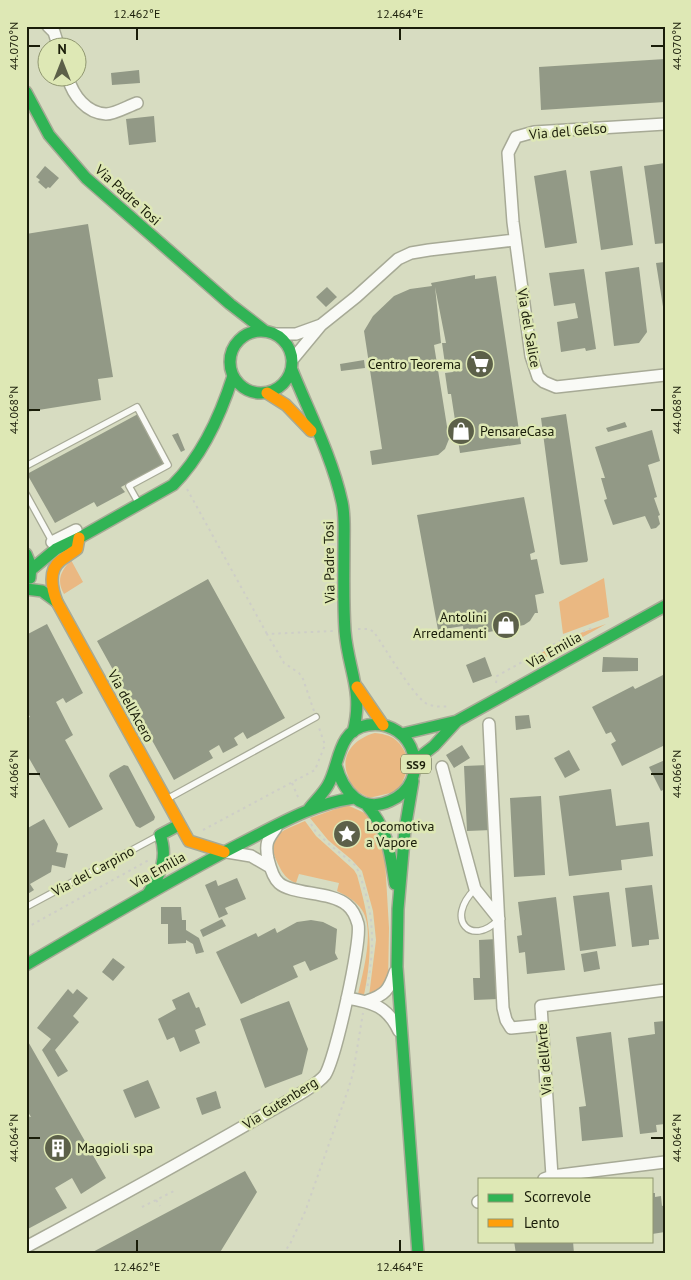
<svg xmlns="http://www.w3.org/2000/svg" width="691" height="1280" font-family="'PT Sans',sans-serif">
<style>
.green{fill:#eab882}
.building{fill:#929986}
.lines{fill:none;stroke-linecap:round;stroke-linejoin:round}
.lane-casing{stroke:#a7aa96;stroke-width:8}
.street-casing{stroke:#a7aa96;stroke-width:14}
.fast-casing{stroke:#a7aa96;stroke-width:14}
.slow-casing{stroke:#a7aa96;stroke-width:14}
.path{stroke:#cecec7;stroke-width:2;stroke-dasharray:2.5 4;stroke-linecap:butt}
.lane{stroke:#f9faf6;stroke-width:5.5}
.street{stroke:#f9faf6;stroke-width:11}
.fast{stroke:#30b455;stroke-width:11}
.slow{stroke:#ff9f0a;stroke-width:11}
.ticks{fill:none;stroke:#1a1d09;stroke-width:2}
.labels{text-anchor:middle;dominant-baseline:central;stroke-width:5;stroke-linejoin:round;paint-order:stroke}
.shield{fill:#dee8b5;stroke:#555a3d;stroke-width:1}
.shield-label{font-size:12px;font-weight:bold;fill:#1a1d09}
.street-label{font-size:14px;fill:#1a1d09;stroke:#dee8b5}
.poi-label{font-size:14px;fill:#1a1d09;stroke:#dee8b5;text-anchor:start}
.neatline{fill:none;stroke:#1a1d09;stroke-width:2}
.ticks-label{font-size:12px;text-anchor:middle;fill:#1a1d09}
</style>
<rect width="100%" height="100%" fill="#d7dcc1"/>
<path class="green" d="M71 560 83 582 64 594C56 580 61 571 71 560Z
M604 578 609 617 563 634 559 602Z
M606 624 543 659 541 653 566 638Z
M375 733C397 735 402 744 410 763L399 791 369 798C364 795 356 791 352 787 350 785 349 779 348 776 339 755 355 738 375 733Z
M347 805 367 814 384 843 389 928 388 984 369 996 376 940 373 911 362 871 352 860 328 840 310 818Z
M305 821 316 836 354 870 357 875C370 922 374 946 364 995L358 994C363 972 375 930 362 910 356 901 347 896 337 891L339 883 299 874 296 883C286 879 283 874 278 864 263 835 282 831 305 821Z"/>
<path class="building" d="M665 59V102L541 110 539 67Z
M139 70 140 83 112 85 111 73Z
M154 116 156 142 129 145 126 119Z
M665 163V243L655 244 644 166Z
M45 166 59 178 50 188 48 187 46 189 38 182 40 180 36 177Z
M622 166 633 245 601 250 590 171Z
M566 170 577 243 545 248 534 176Z
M88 224 113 377 98 379 101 400 26 412V234Z
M665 262V313H664L656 263Z
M639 267 647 332 639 343 614 346 605 272Z
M584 269 596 349 586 351 585 348 561 352 557 322 578 318 575 303 554 306 549 273Z
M475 275V279L496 276 521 444 460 453 451 394H448L445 373 453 372 451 363 445 364 442 343H446L435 287 441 343 434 345 449 439 445 449 438 455 372 465 370 451 382 449 364 331 373 316 394 296 410 289 432 286 431 283Z
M327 287 337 297 326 307 316 297Z
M364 360 365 368 341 371 340 364Z
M138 414 165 464 121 487 125 492 97 507 94 502 55 523 27 474Z
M566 414 588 560 587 562 562 565 560 564 541 418Z
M625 422 627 427 608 432 606 428Z
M652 430 660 461 648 465 657 497 654 498 660 515 658 516 660 524 656 528 651 529 645 516 613 525 604 500 607 499 601 478H605L595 447Z
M178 433 185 450 181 452 172 435Z
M524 497 535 552 530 554 531 560 537 559 544 593 535 595 538 613H535L530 621 524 625 464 637 463 626 438 630 417 515Z
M208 579 285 718 247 739 243 732 234 738 238 745 223 753 219 745 209 751 213 758 174 780 97 641Z
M47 624 83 693 66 703 63 698 56 702 73 735 65 740 103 809 69 828 26 753V718L30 717 26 710V635Z
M485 657 492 676 473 683 466 665Z
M603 657 638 658V671L602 672Z
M665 674V745L622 766 611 744 616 741 611 732 606 734 592 707 633 686 635 689Z
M529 715 531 728 516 730 515 716Z
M462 745 470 758 454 768 446 755Z
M569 750 580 770 565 778 554 758Z
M665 760V789L661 791 649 767Z
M124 765 128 766 155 817 154 820 140 828 136 826 109 776 110 773Z
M489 765 492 830 467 831 464 766Z
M611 789 616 826 649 822 653 856 621 860 622 870 569 876 559 796Z
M541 796 545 875 514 877 510 798Z
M44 819 58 844 56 852 68 854 65 868 52 865 51 872 30 884 34 890 26 895V829Z
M237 878 246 899 225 908 228 914 219 918 205 885 216 880 218 886Z
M652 885 659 939 649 940V945L632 947 625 888Z
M609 892 616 946 580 951 573 896Z
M556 897 565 970 527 974 525 952 519 953 517 936 522 935 518 902Z
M161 907H181L182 920H186V930L199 938 204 952 196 954 193 944 186 940V943L168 944V924H161Z
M222 919 226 926 203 937 200 930Z
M311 920 323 922 337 929 335 953 338 959 310 971 305 961 293 966 298 977 241 1004 216 952 256 933 258 937 275 928 277 933 297 922Z
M497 939 499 999 474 1000 473 978H480L479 940Z
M597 951 600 969 584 972 581 954Z
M113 958 125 967 113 981 102 972Z
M68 989 73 994 77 989 88 998 73 1016 79 1022 55 1050 68 1071 58 1077 42 1050 51 1039 37 1028Z
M189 992 196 1008 199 1007 206 1025 195 1030 200 1043 180 1052 174 1037 167 1040 158 1019 176 1009 172 1000Z
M289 1001 308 1049 302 1074 265 1088 240 1019Z
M665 1021V1124L656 1125 657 1132 640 1134 628 1038 655 1034 654 1022Z
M611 1032 623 1137 582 1141 579 1107 586 1106 576 1037Z
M26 1038 106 1178 81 1194 72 1178 55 1188 67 1208 26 1230V1116L31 1117 26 1109Z
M148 1080 160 1108 135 1118 123 1090Z
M216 1091 221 1108 202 1115 196 1098Z
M245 1171 257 1192 219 1254H89Z
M652 1193H655V1197L661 1196 662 1206 665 1205V1232L652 1234Z
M514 1241H573L574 1254H516Z"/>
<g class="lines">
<g class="lane-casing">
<path id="lane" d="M26 466 137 407 168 465 129 486 138 502
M26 494 53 543
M167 799 316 717
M475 889C444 920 472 947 498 920
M26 907 158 836"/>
</g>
<g class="street-casing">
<path id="street" d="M48 26 54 32 59 48
M68 78C73 95 86 113 106 114 115 114 128 106 137 103
M665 124 534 132 516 137 508 153 513 222 531 356 538 377 544 382 556 387 665 375
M276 334H296L321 325
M292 360 321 325 356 297 398 259 411 253 429 250 515 240
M52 542 76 530
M489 724 503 1008 506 1020 511 1028 542 1025
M442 767 475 889 499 919
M227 852 251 856 270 867
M347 998C373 1002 388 1007 399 1031
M367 1001C385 995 389 990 395 972
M552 1176 541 1006 665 990
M544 1179 552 1176 665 1162
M478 1202 480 1201
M26 1247C104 1205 182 1162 258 1118 274 1108 315 1088 325 1075 335 1060 362 941 358 924 356 917 352 909 347 905 331 891 292 895 279 883 273 878 270 867 268 859 265 844 267 840 276 828"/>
</g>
<g class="fast-casing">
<path id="fast" d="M26 92 49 135 86 178 230 304 265 331
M230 362a31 31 0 1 1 62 0a31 31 0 1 1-62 0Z
M292 370C309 412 332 457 342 502 345 515 344 530 344 543 344 572 343 602 345 631 348 670 364 691 353 732
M26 554 31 566 30 578
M32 569 56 549 79 538 173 485C202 456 221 414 233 376
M26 589 42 591 57 602
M402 734 457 721 665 606
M416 760 434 746 457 721
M413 781 405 829 398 909 397 967 418 1254
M366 804C388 829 390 852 395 884
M309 809C315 801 323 794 328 785 340 764 337 730 368 725 415 718 434 782 390 801 361 814 343 791 336 765
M149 892C161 874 168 856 160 835L179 825
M26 965C96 924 166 882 238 845 276 826 311 804 354 798"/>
</g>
<g class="slow-casing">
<path id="slow" d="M267 393 286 405 311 431
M79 538 77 549C72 553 66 556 60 561 48 571 52 589 57 602L189 841 224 852
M357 687 383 725"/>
</g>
<path class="path" d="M187 489 267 634
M358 629H369L374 632C385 648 413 696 427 704 434 707 443 707 450 706
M496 683 497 676 565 638 595 627
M314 711 303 679 299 673 284 663 267 634 333 631
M292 783 298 797
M311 824 316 832 330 845 355 865C360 873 362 882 365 891 375 925 373 955 367 989
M203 830 315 770 325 745 318 725
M26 928 149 860
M156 1200 160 1206
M142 1207 174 1191
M283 1254 290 1244 305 1212 348 1090 353 1073 363 1013"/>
<use href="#lane" class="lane"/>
<use href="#street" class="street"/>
<use href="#fast" class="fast"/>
<use href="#slow" class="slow"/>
</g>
<path class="ticks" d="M137 28V40M400 28V40M28 46H40M651 46H664M28 410H40M651 410H664M28 774H40M651 774H664M28 1138H40M651 1138H664M137 1240V1252M400 1240V1252"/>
<defs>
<g id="supermarket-disc" transform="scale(1.4375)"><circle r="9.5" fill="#5c6049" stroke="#dee8b5"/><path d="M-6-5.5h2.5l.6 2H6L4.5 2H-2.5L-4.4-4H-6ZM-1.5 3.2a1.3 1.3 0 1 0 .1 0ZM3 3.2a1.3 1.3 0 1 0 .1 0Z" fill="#fff"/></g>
<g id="shop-disc" transform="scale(1.4375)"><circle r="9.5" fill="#5c6049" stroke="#dee8b5"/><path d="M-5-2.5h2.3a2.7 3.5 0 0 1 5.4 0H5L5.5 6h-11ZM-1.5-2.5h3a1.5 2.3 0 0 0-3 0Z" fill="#fff"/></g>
<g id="sight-disc" transform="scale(1.4375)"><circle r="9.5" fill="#5c6049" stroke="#dee8b5"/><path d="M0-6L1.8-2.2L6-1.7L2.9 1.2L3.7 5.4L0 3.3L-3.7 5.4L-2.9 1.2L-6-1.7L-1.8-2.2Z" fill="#fff"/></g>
<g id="building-disc" transform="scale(1.4375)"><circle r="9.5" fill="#5c6049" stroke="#dee8b5"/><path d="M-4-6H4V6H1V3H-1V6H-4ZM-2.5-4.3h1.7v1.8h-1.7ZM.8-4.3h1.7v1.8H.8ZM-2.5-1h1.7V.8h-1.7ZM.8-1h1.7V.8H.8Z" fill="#fff"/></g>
</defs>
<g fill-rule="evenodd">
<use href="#supermarket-disc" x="480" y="364"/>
<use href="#shop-disc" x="461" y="431"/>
<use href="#shop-disc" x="506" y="625"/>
<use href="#sight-disc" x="347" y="834"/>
<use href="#building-disc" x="58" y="1148"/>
</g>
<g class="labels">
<rect class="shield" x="401" y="754.5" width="30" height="19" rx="4"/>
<g class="shield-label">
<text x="416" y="764">SS9</text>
</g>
<g class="street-label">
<text transform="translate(568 131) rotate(-5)">Via del Gelso</text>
<text transform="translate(128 195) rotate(42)">Via Padre Tosi</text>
<text transform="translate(529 328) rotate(80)">Via del Salice</text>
<text transform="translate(329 562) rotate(-91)">Via Padre Tosi</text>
<text transform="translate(554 650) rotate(-29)">Via Emilia</text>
<text transform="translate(131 706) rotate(61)">Via dell'Acero</text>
<text transform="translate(158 870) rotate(-29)">Via Emilia</text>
<text transform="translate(93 871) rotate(-28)">Via del Carpino</text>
<text transform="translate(544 1059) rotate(-94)">Via dell'Arte</text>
<text transform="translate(280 1103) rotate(-32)">Via Gutenberg</text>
</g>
<g class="poi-label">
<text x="461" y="364" text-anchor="end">Centro Teorema</text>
<text x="480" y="431">PensareCasa</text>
<text x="487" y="617" text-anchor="end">Antolini<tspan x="487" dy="16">Arredamenti</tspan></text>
<text x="366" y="826">Locomotiva<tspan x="366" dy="16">a Vapore</tspan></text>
<text x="77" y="1148">Maggioli spa</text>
</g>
</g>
<rect width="691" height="1280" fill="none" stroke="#dee8b5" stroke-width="55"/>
<rect x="478" y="1178" width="175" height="65" fill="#dee8b5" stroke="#909770"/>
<rect x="488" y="1194" width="25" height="8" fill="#30b455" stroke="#909770"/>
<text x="524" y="1202" font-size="15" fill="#1a1d09">Scorrevole</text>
<rect x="488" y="1219" width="25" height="8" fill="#ff9f0a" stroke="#909770"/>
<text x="524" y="1228" font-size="15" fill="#1a1d09">Lento</text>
<g transform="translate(62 62)"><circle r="24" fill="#dee8b5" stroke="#909770"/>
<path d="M0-4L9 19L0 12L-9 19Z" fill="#5c6049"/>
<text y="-8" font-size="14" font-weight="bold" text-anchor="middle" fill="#1a1d09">N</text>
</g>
<rect x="28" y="28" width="636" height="1224" class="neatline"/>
<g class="ticks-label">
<text x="137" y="18">12.462°E</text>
<text x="400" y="18">12.464°E</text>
<text transform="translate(14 46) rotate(-90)" y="4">44.070°N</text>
<text transform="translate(677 46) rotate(-90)" y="4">44.070°N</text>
<text transform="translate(14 410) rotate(-90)" y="4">44.068°N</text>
<text transform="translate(677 410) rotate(-90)" y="4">44.068°N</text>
<text transform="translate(14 774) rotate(-90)" y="4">44.066°N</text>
<text transform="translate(677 774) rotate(-90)" y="4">44.066°N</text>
<text transform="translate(14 1138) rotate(-90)" y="4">44.064°N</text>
<text transform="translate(677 1138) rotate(-90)" y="4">44.064°N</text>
<text x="137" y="1271">12.462°E</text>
<text x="400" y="1271">12.464°E</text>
</g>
</svg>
